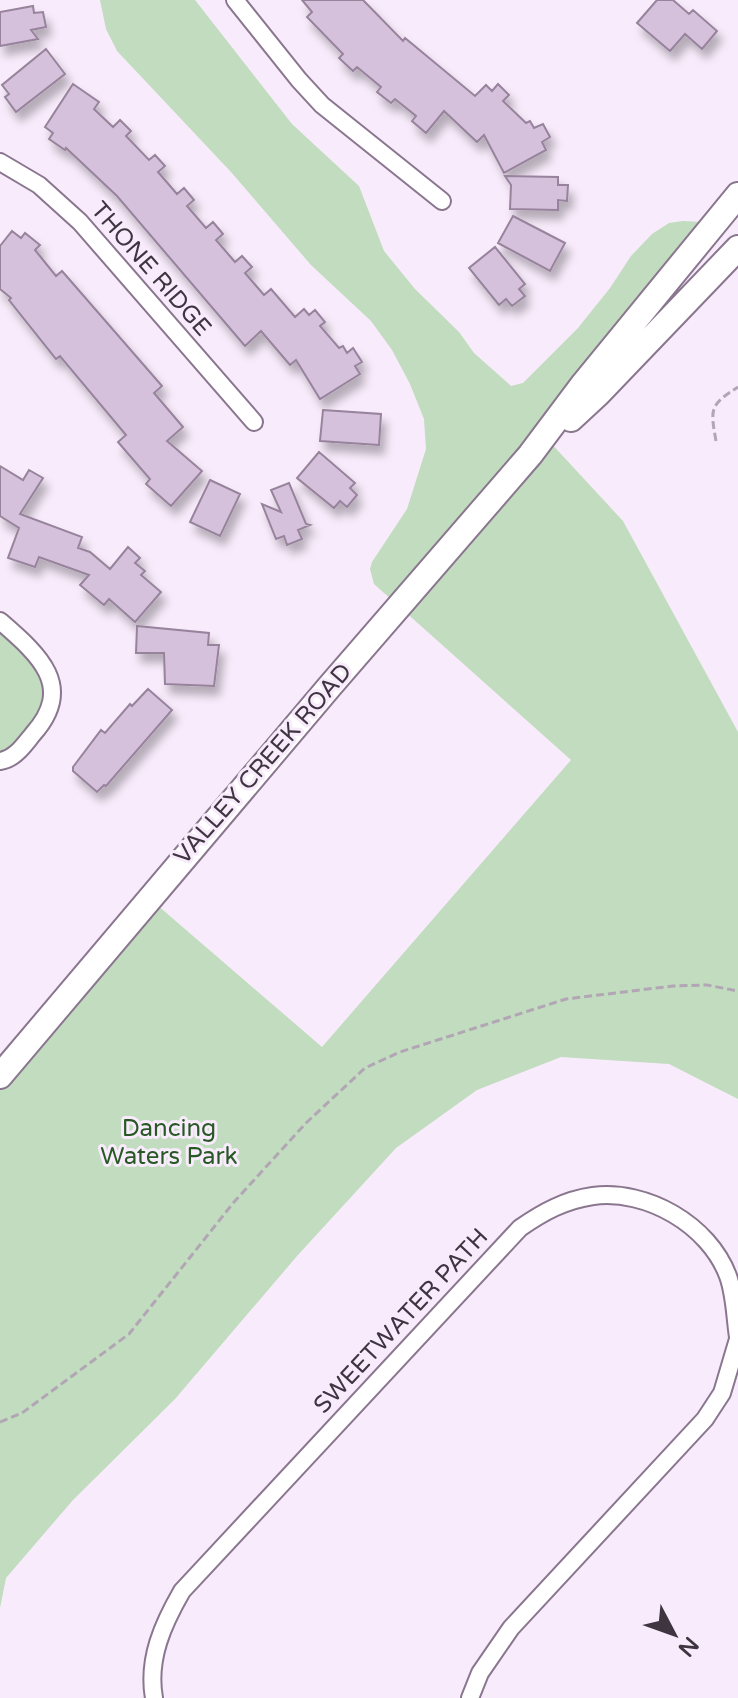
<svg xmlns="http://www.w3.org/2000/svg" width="738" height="1698" font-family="'Varela Round',sans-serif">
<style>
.green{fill:#c1dcbe}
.building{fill:#d6c1dc;stroke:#97839c;stroke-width:2;filter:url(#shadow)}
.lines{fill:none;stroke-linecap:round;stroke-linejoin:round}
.minor-casing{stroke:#8a768f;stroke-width:20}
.secondary-casing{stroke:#8a768f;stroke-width:28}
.path{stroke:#b2a6b5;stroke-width:3;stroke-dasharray:8 4;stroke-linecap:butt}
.minor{stroke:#fff;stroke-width:16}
.secondary{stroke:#fff;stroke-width:24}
.labels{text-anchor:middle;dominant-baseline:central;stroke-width:6;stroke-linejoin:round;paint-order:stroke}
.street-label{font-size:24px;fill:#3e3540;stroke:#f8ebfb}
.park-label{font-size:24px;fill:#285924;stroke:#f8ebfb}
</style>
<defs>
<filter id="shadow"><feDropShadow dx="5" dy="9" stdDeviation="4" flood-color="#0004"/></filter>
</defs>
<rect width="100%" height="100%" fill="#f8ebfb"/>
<path class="green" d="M100 0H195L292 124 359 186 384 251 415 289 459 332 474 353 511 386 523 383 578 328 610 288 631 256 652 234 669 223 683 221 702 222 548 440 623 521 738 732V1099L669 1064 561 1057 477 1090 396 1148 297 1256 175 1399 73 1500 6 1578 0 1608V1076L149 898 322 1047 571 760 374 584 370 569 372 562 407 509 426 449 424 419 410 384 392 350 371 321 311 265 231 172 117 51 106 29Z
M0 621 33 650 51 709 0 761Z"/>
<path class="building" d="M302 0H363L403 41 405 38 475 96 486 85 492 91 498 84 509 95 503 101 526 123 530 121 534 128 543 124 550 137 542 142 546 150 504 173 484 135 477 142 444 111 426 133 412 121 416 116 395 99 391 103 377 92 381 87 357 67 353 71 339 58 343 54 307 17 312 12Z
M657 0H673L689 14 693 10 717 31 702 49 685 34 670 51 637 23Z
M33 6 34 13 43 12 46 27 31 30 38 39 0 46V12Z
M46 49 65 74 16 112 5 97 9 94 2 85Z
M73 84 99 102 94 109 113 127 120 120 131 131 126 136 149 160 155 155 165 166 158 172 177 194 184 188 194 200 187 206 206 228 213 222 223 234 216 240 235 262 242 256 252 267 245 273 264 295 271 289 295 317 304 309 309 315 315 310 325 322 320 326 339 348 343 346 347 353 353 348 362 362 355 366 360 374 320 399 296 360 290 365 261 331 245 346 117 196 66 148 65 150 49 139 53 133 45 127Z
M505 176 558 177V185H568L567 201 558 200V210L510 209 511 185Z
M513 216 565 243 550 271 498 243Z
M12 231 21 238 25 233 40 245 35 250 56 276 62 271 162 386 154 393 183 427 167 441 202 471 171 506 146 484 150 479 118 442 126 435 60 356 56 359 9 300 11 298 0 289V246Z
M495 247 525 284 519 289 525 296 512 306 506 299 499 305 469 268Z
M323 410 381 414 379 445 320 441Z
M319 452 355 483 350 488 357 495 347 507 340 501 334 508 297 478Z
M0 466 23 480 29 470 43 478 20 514 82 537 78 548 90 552 110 569 128 547 140 558 135 563 145 571 141 575 161 592 135 622 109 599 104 605 80 585 89 575 39 557 35 567 8 558 19 528 0 516Z
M210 480 240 494 220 536 190 522Z
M289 483 306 524 310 525 298 530 302 539 287 545 284 536 276 539 262 504 281 512 271 490Z
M137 626 209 633 208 645H219L214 686 165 684 164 653H136Z
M148 689 172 710 106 786 104 785 97 792 73 771V767L101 730 105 733 130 704 132 706Z"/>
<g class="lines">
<g class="minor-casing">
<path id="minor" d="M235 0 299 80 322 105 442 201
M0 162 39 185 80 222 254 422
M0 621C38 654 76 686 33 734 24 745 15 759 0 761
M154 1698C147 1659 163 1624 182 1591L520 1228C543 1212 565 1200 593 1196 647 1189 709 1225 728 1276 735 1295 735 1318 738 1337
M470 1698 480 1673 511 1628 705 1419 722 1393 738 1339"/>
</g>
<g class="secondary-casing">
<path id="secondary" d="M571 419 598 394 738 248
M0 1076 330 686 530 455 584 383 738 195"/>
</g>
<path class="path" d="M716 441C710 408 710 405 738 387
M0 1422 22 1413 129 1334 234 1202 306 1123 365 1068 400 1052 566 999 673 986 707 985 738 991"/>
<use href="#minor" class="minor"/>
<use href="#secondary" class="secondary"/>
</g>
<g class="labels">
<g class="street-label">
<text transform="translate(151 269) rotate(49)">THONE RIDGE</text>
<text transform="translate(263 764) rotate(-49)">VALLEY CREEK ROAD</text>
<text transform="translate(401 1321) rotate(-47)">SWEETWATER PATH</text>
</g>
<g class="park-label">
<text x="169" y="1128">Dancing<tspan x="169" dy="28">Waters Park</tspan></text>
</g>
</g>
<g transform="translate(674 1634) rotate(131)" stroke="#f8ebfb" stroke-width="6" paint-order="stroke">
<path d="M0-6L14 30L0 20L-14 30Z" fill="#3e3540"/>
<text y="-12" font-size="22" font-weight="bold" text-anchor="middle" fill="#3e3540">N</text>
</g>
</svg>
